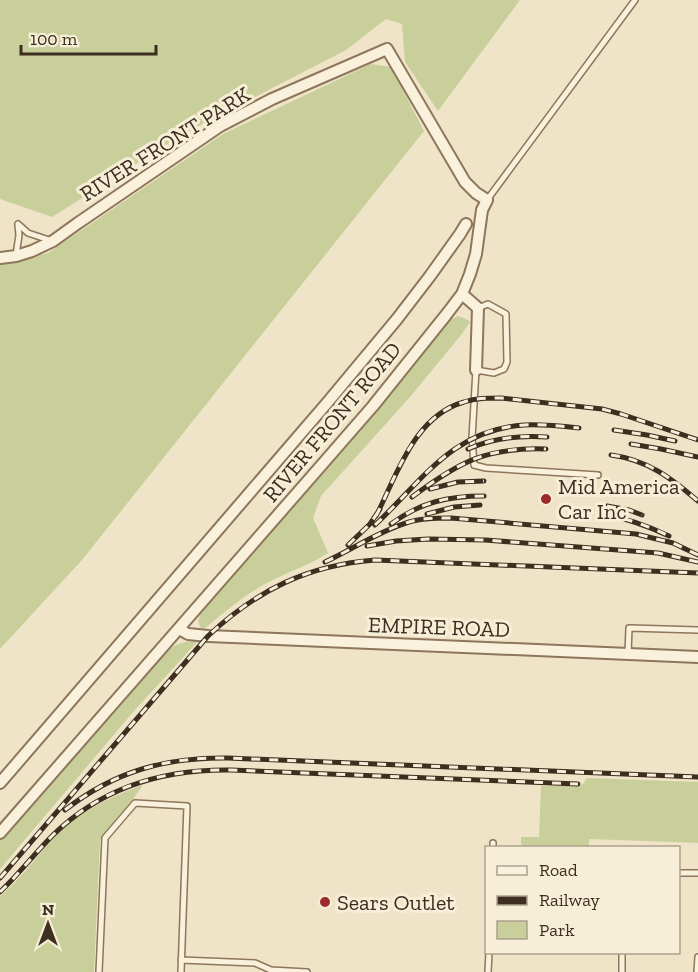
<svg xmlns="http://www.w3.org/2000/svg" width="698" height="972" font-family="'Zilla Slab',serif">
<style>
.green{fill:#c9cf9b}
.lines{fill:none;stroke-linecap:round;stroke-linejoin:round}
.service-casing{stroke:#8d765c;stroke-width:8}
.minor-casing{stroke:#8d765c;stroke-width:14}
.service{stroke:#faf1dc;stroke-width:5}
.minor{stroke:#faf1dc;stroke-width:10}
.rail-casing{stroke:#3d2e20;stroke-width:5}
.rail{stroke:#f7eed8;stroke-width:3;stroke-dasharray:9;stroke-linecap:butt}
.poi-dot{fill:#9e2a2b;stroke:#f7eed8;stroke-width:2}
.labels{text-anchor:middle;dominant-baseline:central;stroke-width:6;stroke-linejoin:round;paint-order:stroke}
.street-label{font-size:22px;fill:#3d2e20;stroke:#f7eed8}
.poi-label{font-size:22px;fill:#3d2e20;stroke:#f7eed8;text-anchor:start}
</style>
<rect width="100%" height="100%" fill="#f0e4c8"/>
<path class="green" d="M0 0H520L438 111 405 62 402 24 386 19 346 50 183 134 52 217 0 199Z
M371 64 391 67 424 131 82 560 0 649V265L48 253 223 134Z
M458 316 466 319 470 322 461 335 410 397 321 496 313 518 328 553C308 566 289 571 269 582 245 594 225 612 204 629L200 627 198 621 201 612 407 372 445 324 449 320Z
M198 641 134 711 0 869V840C41 794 82 749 123 703 137 686 154 659 171 648 180 642 188 641 198 641Z
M587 778 698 782V843L589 839V847H523L521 843V837H539L541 786H579L583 784Z
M143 785 131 802 100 840 94 972H0V896C21 879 36 857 54 837 79 812 110 797 143 785Z"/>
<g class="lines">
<g class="service-casing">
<path id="service" d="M487 200 635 0
M18 224 28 233 49 240
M16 255 19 235 18 225
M478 308 488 304 506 314 507 362 504 369 494 373 476 370 472 438 474 465 486 468 598 475
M628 654 629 628 698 630
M493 848V843
M678 873H698
M181 960 255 963 271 970 307 972
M99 972 105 838 135 803 187 806 181 972
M488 972 489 952
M622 972V952
M697 972 698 957"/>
</g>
<g class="minor-casing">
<path id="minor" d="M0 258 16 256 32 251 53 241 78 223 220 126 272 99 387 49 465 182 476 193 487 200 482 210 476 254 470 274 462 294 446 315 373 406 319 468 0 833
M462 294 478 308 476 370
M179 629 188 634 208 636 698 657
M0 783 327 403 397 319 430 276 460 234 466 224"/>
</g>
<use href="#service" class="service"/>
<use href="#minor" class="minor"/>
<g class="rail-casing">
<path id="rail" d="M614 430 647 435 675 441
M631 444 661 449 698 457
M468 449C493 438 520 435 547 437
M611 455C648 460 671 478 698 501
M430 489 458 482 484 481
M412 497C459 462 486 447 546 449
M607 506 629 510 642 515
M427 514 454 507 480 505
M606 515C629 519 648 526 669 536
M376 516C397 475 414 416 464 402 476 398 488 398 501 398L602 409 621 414 698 440
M391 524C421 502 448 496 484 496
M375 525C423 480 452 430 524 425 543 424 561 426 579 428
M348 545 370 524 380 509
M367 546 396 541 428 539 485 540 658 553 698 562
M325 562C353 549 379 531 409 522 422 518 437 518 451 518L636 534 673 543 698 555
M65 810C115 771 166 757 228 758L698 777
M0 878 208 636C257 590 308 565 375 560L698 573
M0 892C19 874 35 853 53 835 103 786 164 769 231 770L578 784"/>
</g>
<use href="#rail" class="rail"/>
</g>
<g class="poi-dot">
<circle cx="546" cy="499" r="6"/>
<circle cx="325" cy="902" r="6"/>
</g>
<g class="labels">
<g class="street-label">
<text transform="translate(165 144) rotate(-32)">RIVER FRONT PARK</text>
<text transform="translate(332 422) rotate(-50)">RIVER FRONT ROAD</text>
<text transform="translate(439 627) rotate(2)">EMPIRE ROAD</text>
</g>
<g class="poi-label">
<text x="558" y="486">Mid America<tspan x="558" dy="25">Car Inc</tspan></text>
<text x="337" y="902">Sears Outlet</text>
</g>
</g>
<rect x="485" y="846" width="195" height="108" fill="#f7eed8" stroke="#ada18e" stroke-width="1.5"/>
<rect x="497" y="866" width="30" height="9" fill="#faf1dc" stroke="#ada18e" stroke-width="1.5"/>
<text x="539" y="876" font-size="18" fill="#3d2e20">Road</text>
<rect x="497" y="896" width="30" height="9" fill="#3d2e20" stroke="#ada18e" stroke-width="1.5"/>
<text x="539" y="906" font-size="18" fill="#3d2e20">Railway</text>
<rect x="497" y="921" width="30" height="18" fill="#c9cf9b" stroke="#ada18e" stroke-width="1.5"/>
<text x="539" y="936" font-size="18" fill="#3d2e20">Park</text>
<g transform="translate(48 924)" stroke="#f7eed8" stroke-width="4.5" paint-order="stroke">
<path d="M0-4.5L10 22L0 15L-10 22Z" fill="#3d2e20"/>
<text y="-9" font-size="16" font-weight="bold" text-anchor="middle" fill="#3d2e20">N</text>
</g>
<path d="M21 45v9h135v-9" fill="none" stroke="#3d2e20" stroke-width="3"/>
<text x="30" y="45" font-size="18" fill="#3d2e20" stroke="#f7eed8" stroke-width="4.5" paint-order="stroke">100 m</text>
</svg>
